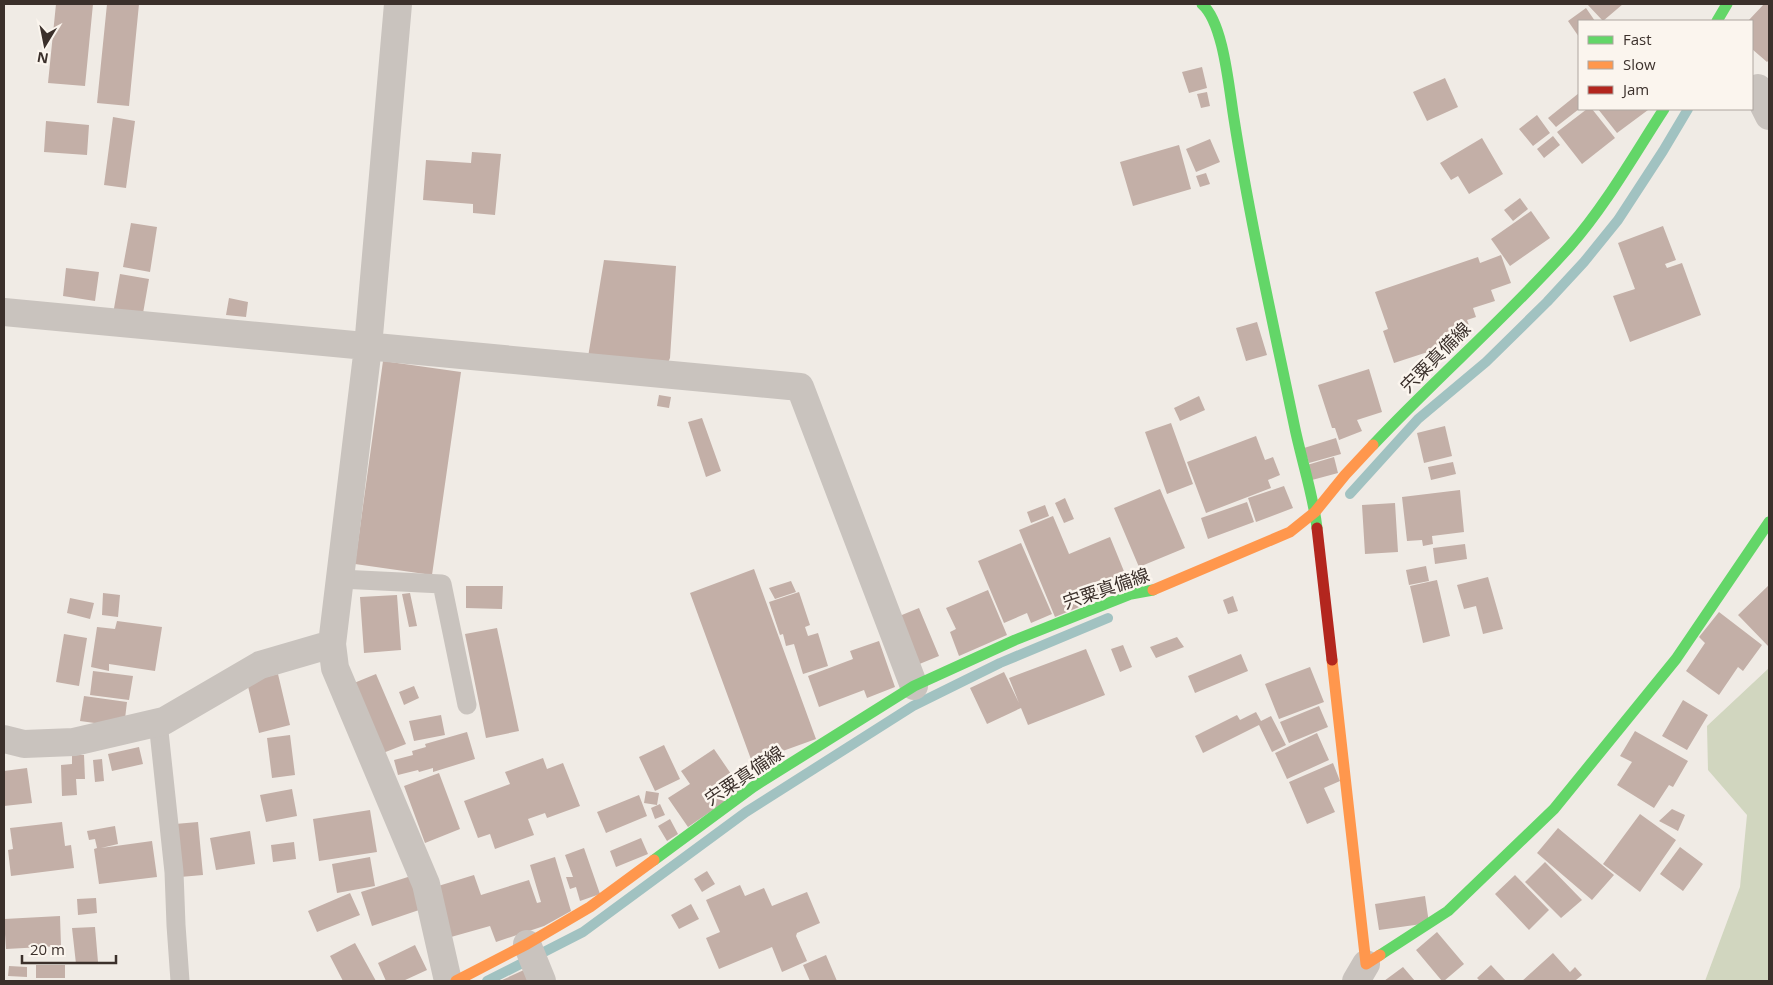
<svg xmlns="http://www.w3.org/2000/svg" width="1773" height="985" font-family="'Open Sans','Noto Sans JP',sans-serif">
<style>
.green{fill:#d1d6bf}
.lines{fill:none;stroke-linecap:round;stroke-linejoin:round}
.stream{stroke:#a1c2c1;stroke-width:10}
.building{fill:#c3afa7}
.lane{stroke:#c9c3be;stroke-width:19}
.street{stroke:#c9c3be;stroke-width:28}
.fast{stroke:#63d668;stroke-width:11}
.slow{stroke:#ff974d;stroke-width:11}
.jam{stroke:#b3261e;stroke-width:11}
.labels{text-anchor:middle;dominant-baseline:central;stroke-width:5;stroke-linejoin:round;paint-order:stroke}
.street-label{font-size:18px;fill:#3b302b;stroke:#fbf5ee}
</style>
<rect width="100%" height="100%" fill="#f0ebe5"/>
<path class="green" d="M1769 668V981H1705L1740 887 1747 815 1708 770 1707 726Z"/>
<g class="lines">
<path class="stream" d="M1350 494 1418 419 1486 362 1547 302 1584 262 1618 220 1663 151 1688 109
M487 981 583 932 746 812 913 706 1000 663 1108 618"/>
</g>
<path class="building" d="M56 4H93L85 86 48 83Z
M107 4H139L129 106 97 103Z
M1587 4H1623L1603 21Z
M1764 4H1769V60L1767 62 1752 49V21H1748Z
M1586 8 1595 21H1579V37L1568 21Z
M1202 67 1207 88 1189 93 1182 72Z
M1445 78 1458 107 1427 121 1413 92Z
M1207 92 1210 106 1201 108 1197 94Z
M1579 93V109L1556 127 1548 118Z
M1587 109H1592L1615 138 1582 164 1557 132Z
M1598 109H1647L1648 110 1617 133Z
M1537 115 1550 133 1533 146 1519 129Z
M113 117 135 121 126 188 104 185Z
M46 121 89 125 87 155 44 152Z
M1553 136 1560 145 1544 158 1537 149Z
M1482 138 1503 174 1469 194 1458 176 1451 180 1440 163Z
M1210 139 1220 162 1196 172 1186 149Z
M1179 145 1191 189 1133 206 1120 162Z
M472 152 501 154 495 215 473 213V204L423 200 426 160 471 163Z
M1206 173 1210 184 1200 187 1196 176Z
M1520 198 1528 209 1513 221 1504 210Z
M1531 211 1550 238 1510 266 1491 239Z
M131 223 157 227 150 272 123 267Z
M1663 226 1676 260 1665 264 1667 268 1682 263 1701 315 1630 342 1613 296 1635 289 1618 243Z
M1501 255 1511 283 1491 290 1495 301 1473 308 1476 317 1467 320 1471 330 1438 341 1440 348 1394 363 1383 331 1388 329 1375 292 1478 257 1480 263Z
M604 260 676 266 670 358 666 367 588 357Z
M66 268 99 272 95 301 63 296Z
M120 274 149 279 142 319 113 314Z
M229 298 248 302 246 317 226 315Z
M1257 322 1267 355 1246 361 1236 328Z
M383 361 461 372 432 575 355 564Z
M1369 369 1382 412 1357 420 1362 431 1339 440 1335 428H1332L1318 385Z
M659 395 671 397 669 408 657 406Z
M1199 396 1205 410 1180 421 1174 408Z
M702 418 721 471 706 477 688 422Z
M1171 423 1193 484 1167 494 1145 432Z
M1445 426 1452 456 1424 463 1417 433Z
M1256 436 1265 460 1273 457 1280 475 1268 480 1271 488 1206 513 1187 462Z
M1336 438 1341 454 1309 463 1304 448Z
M1334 457 1338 473 1312 480 1307 465Z
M1453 462 1456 474 1431 480 1428 467Z
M1284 486 1293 508 1256 522 1248 498Z
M1160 489 1185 548 1139 567 1114 508Z
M1460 490 1464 532 1432 536 1433 544 1423 546 1422 540 1407 541 1402 497Z
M1065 498 1074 519 1064 523 1055 503Z
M1247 502 1254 522 1208 539 1201 518Z
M1395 503 1398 552 1365 554 1362 505Z
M1045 505 1049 516 1031 523 1027 512Z
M1053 516 1069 554 1110 537 1130 586 1055 617 1019 530Z
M1021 543 1052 614 1031 623 1027 613 1004 623 978 561Z
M1465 544 1467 559 1435 564 1433 548Z
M1426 566 1429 581 1409 585 1406 570Z
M754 569 816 739 752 762 690 593Z
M1488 577 1503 629 1483 634 1476 606 1464 609 1457 585Z
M1437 580 1450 636 1423 643 1410 586Z
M791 581 796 592 775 599 769 588Z
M1769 585V647L1738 615Z
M466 586H503L502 609 466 608Z
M988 590 1007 635 959 656 950 632 956 629 946 608Z
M799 592 810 625 805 627 808 636 818 633 828 666 803 674 794 644 786 646 783 634 780 635 769 602Z
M103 593 120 595 118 617 102 615Z
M410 593 417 626 409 627 402 594Z
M397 595 401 650 364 653 360 597Z
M1233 596 1238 611 1228 614 1223 600Z
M70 598 94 603 90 619 67 613Z
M919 608 939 656 917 665 897 617Z
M1719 612 1762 645 1743 671 1738 667 1719 695 1686 671 1705 643 1699 637Z
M117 621 162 627 155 671 109 664V671L91 667 97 627 115 629Z
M497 628 519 731 486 738 465 634Z
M64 634 87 638 79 686 56 682Z
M1177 637 1184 647 1156 658 1150 647Z
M879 641 895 687 867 698 864 690 819 707 808 676 853 659 850 651Z
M1123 645 1132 667 1120 672 1111 649Z
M1086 649 1105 695 1028 725 1021 708 987 724 970 688 1004 672 1019 703 1009 678Z
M1241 654 1248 671 1195 693 1188 676Z
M1310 667 1324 702 1279 719 1265 684Z
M93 671 133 676 129 700 90 695Z
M278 674 290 725 259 733 247 682Z
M376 674 406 744 383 753 354 683Z
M414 686 419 698 404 705 399 692Z
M84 696 127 702 124 727 80 721Z
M1683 700 1708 715 1687 750 1662 736Z
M1319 706 1328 727 1289 743 1280 722Z
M1256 712 1261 721 1271 716 1286 745 1272 752 1259 725 1203 753 1195 736 1237 715 1240 720Z
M441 715 445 735 414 741 409 721Z
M1635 731 1688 761 1673 787 1669 785 1654 808 1617 785 1632 762 1620 756Z
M467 732 475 759 433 772V768L419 772 418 770 398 775 394 760 413 755 412 751 426 747 425 744Z
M1317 733 1329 760 1287 779 1275 753Z
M290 735 295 775 272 778 267 738Z
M664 745 680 779 655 791 639 757Z
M139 747 143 764 112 771 108 754Z
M714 749 742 790 688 827 668 798 690 784 681 771Z
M72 755H84L85 779H76L77 795 62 796 61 765 72 764Z
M543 758 547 769 563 763 580 806 547 818 545 813 528 819 534 835 495 849 490 834 478 838 464 801 510 784 505 772Z
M102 759 104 781 95 782 93 760Z
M1333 763 1340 781 1324 788 1335 812 1307 824 1289 782Z
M27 768 32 803 4 806V771Z
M439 773 460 829 425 843 404 786Z
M292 789 297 816 266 822 260 795Z
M646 791 659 793 657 805 644 803Z
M639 795 647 816 606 833 597 812Z
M660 804 665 815 655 819 651 808Z
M1672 809 1685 815 1678 831 1659 821Z
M370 810 377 852 319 861 313 819Z
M1640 814 1676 840 1640 892 1603 864Z
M670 819 678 834 667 841 658 826Z
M62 822 65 846 71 845 74 868 11 876 8 850 13 849 10 828Z
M198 822 203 875 180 877 175 824Z
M115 826 118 844 101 848 152 841 157 877 99 884 94 849 97 848 95 839 89 840 87 831Z
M1558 828 1614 875 1592 900 1537 853Z
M250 831 255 864 216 870 210 838Z
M641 838 648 854 616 867 610 851Z
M294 842 296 859 273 862 271 845Z
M1680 847 1703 864 1683 891 1660 874Z
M584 848 600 894 580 901 576 887 570 889 566 877H573L565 855Z
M370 857 375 886 337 893 332 864Z
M555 857 571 911 544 926 496 942 490 926 451 937 435 887 474 875 481 895 529 880 537 903 541 902 530 865Z
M1545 862 1582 900 1561 918 1525 882Z
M707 871 715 884 702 892 694 879Z
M1515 875 1549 910 1529 930 1495 894Z
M411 876 422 909 372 926 361 892Z
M740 885 745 896 764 888 772 906 807 892 820 923 797 933 796 936 807 961 782 972 772 947 719 969 706 938 720 932 706 900Z
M350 893 360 915 317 932 308 911Z
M1425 896 1429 923 1379 930 1375 904Z
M96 898 97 913 78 915 77 899Z
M691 904 699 919 679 929 671 915Z
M60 916 61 946 6 949 4 919Z
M95 927 98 962 76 964 72 928Z
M1437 932 1464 964 1444 981H1442L1416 950Z
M355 943 376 981H343L330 956Z
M415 945 427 970 403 981H386L378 963Z
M1553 953 1570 972 1575 967 1582 975 1576 980 1577 981H1522Z
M826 955 837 981H810L803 965Z
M36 965H65V978H36Z
M1491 965 1506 981H1480L1477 978Z
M9 966 27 967V977L8 976Z
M1403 967 1415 981H1384Z
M526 969 531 981H500Z"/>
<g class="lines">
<path class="lane" d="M340 579 442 584 467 705
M158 722 174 872 176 925 180 981"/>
<path class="street" d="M398 4 368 347 332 644 335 668 426 884 448 981
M1758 88 1764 106 1769 116
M4 312 800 387 914 686
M4 739 24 744 74 742 164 721 260 665 332 644
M527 944 542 981
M1356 981 1366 964"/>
<path class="fast" d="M1202 4C1224 23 1229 90 1234 119 1250 221 1273 323 1294 424 1301 459 1313 493 1317 528
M1717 21 1727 4
M1373 445C1437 377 1508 316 1570 246 1606 205 1634 155 1664 109
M654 860 753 787 914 686 1015 640 1131 594 1153 590
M1380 955 1448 911 1554 809 1676 659 1769 522"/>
<path class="slow" d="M1153 590 1290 532 1315 512 1345 475 1373 445
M1332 660 1366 964 1380 955
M456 981 527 944 590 907 654 860"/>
<path class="jam" d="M1317 528 1332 660"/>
</g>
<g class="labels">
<g class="street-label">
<text transform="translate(1435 357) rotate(-45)">宍粟真備線</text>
<text transform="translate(1106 588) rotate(-19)">宍粟真備線</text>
<text transform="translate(744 775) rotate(-34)">宍粟真備線</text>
</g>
</g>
<rect width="1773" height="985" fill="none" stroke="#3b302b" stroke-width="10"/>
<rect x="1578" y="20" width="175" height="90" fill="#fbf5ee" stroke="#aea6a0"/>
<rect x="1588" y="36" width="25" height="8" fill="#63d668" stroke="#aea6a0"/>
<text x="1623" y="45" font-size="15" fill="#3b302b">Fast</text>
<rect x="1588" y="61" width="25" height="8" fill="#ff974d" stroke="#aea6a0"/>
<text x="1623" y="70" font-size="15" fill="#3b302b">Slow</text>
<rect x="1588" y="86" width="25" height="8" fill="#b3261e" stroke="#aea6a0"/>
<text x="1623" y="95" font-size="15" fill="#3b302b">Jam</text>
<g transform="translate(45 45) rotate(190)" stroke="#fbf5ee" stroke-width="4" paint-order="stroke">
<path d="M0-4L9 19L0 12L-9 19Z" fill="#3b302b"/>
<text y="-8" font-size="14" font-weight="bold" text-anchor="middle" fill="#3b302b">N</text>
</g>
<path d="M22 955v8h94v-8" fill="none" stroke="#3b302b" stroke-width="2.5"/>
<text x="30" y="955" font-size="15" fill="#3b302b" stroke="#fbf5ee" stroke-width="4" paint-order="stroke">20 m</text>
</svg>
